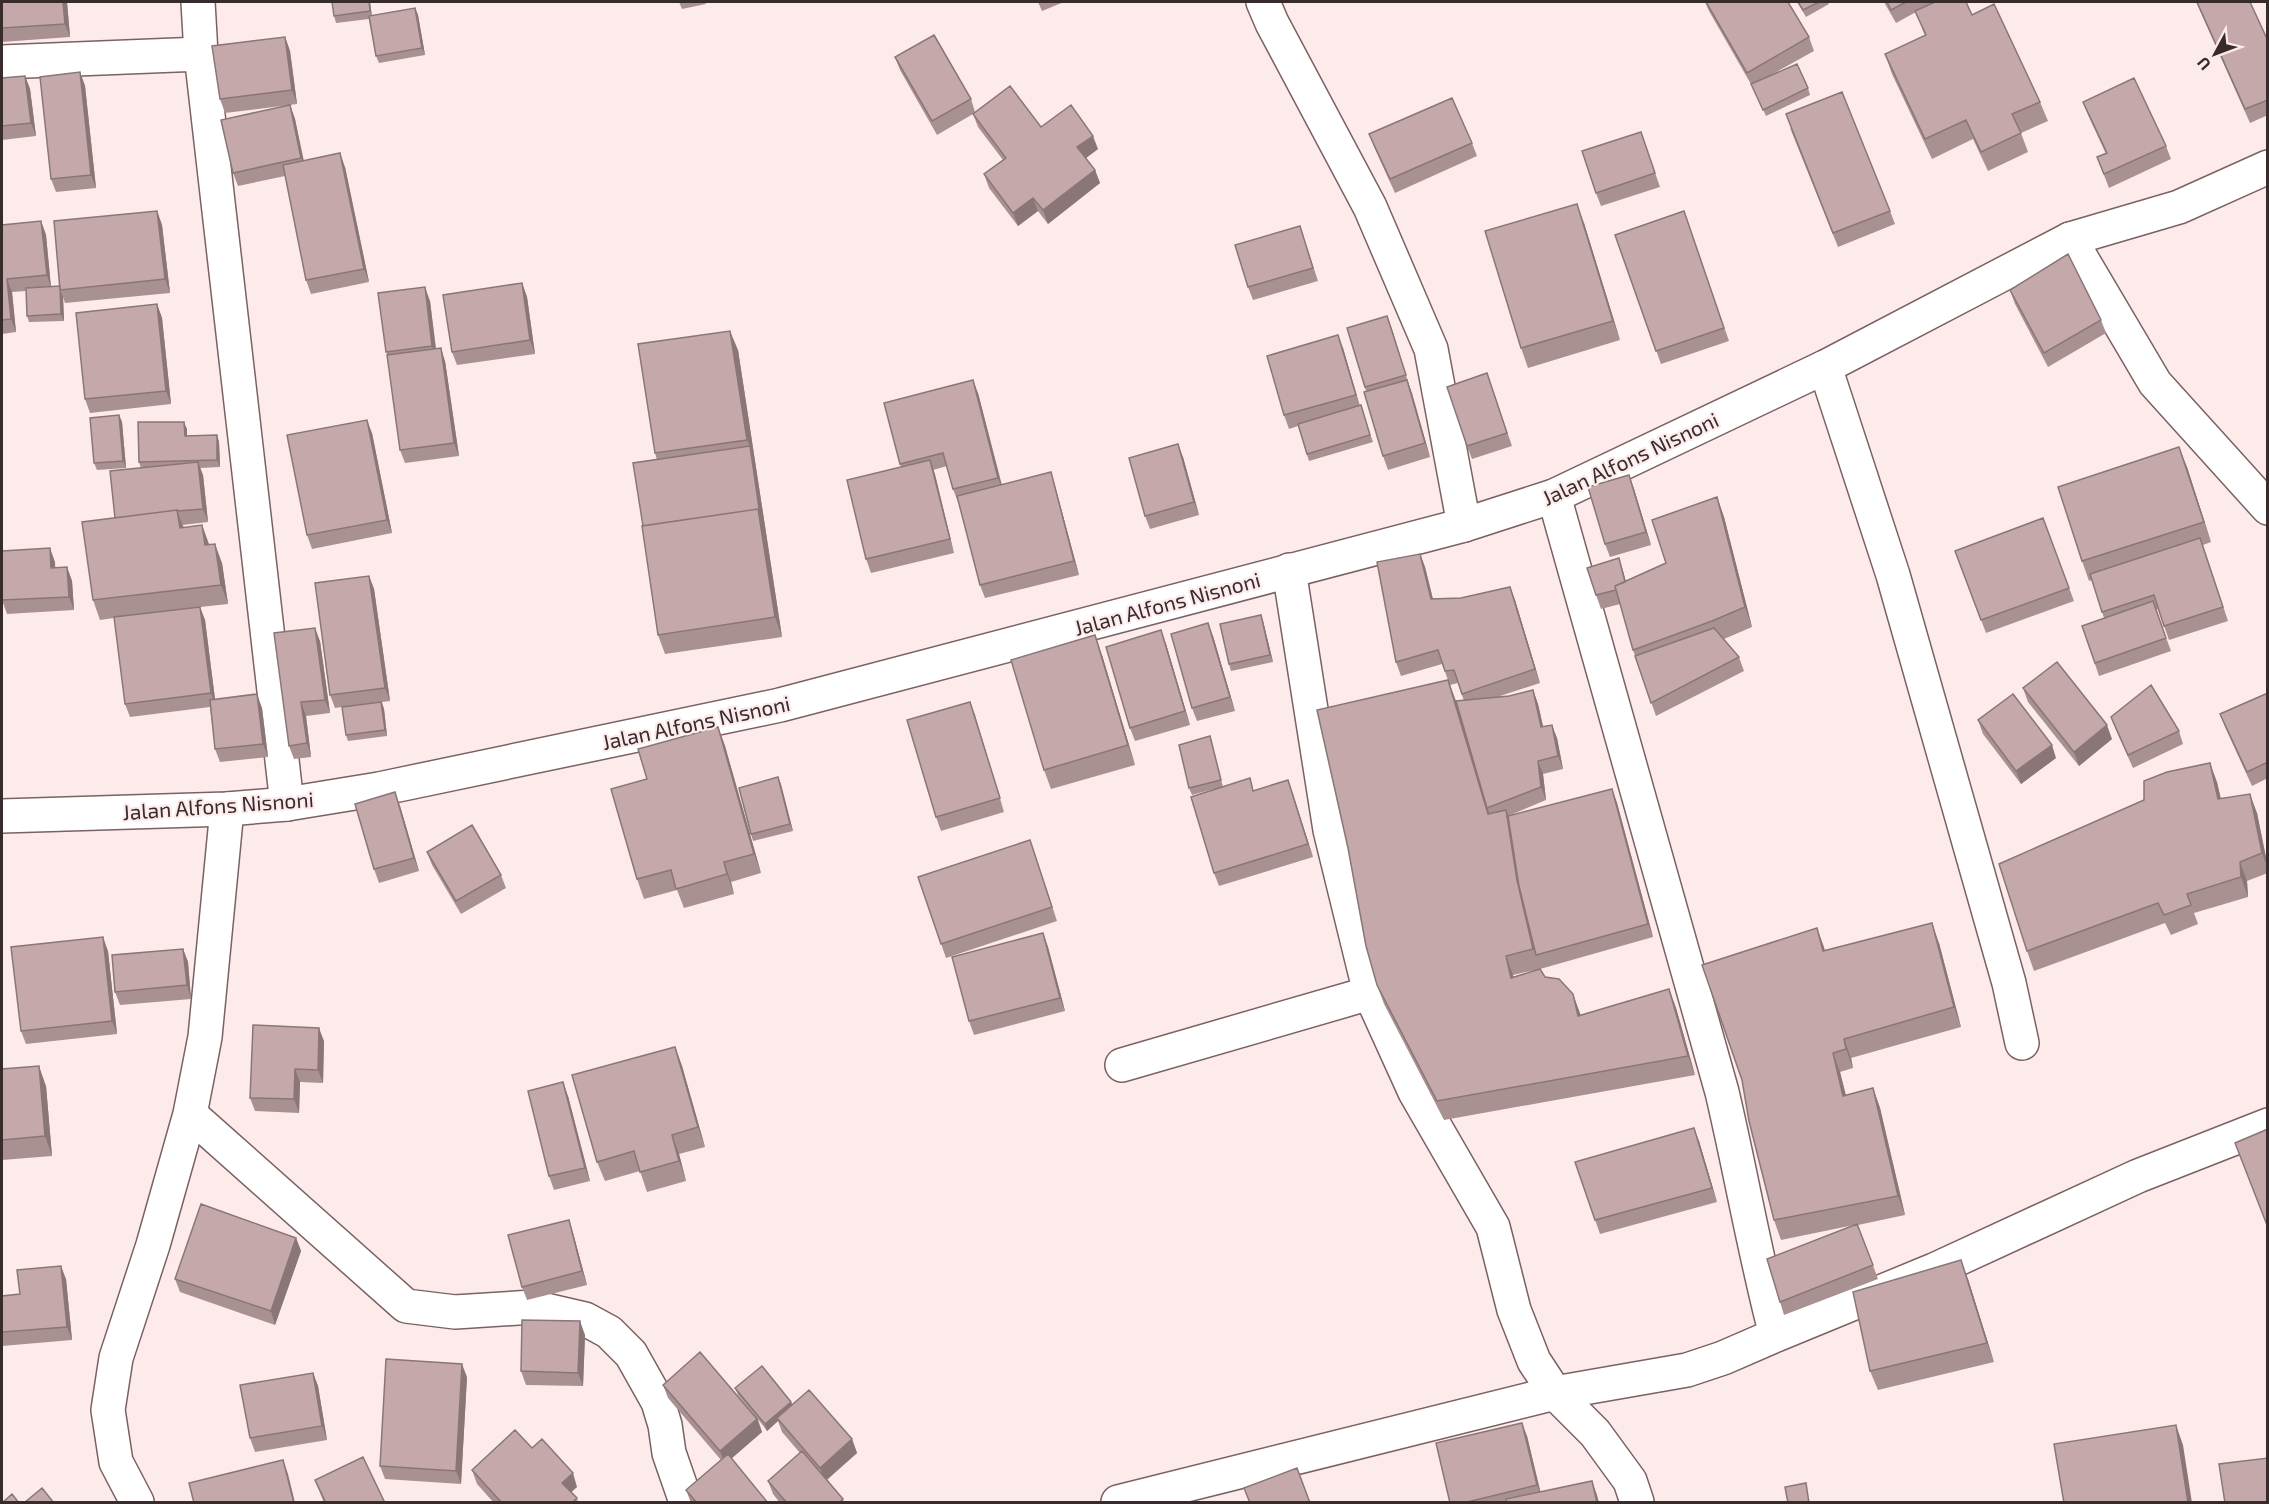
<svg xmlns="http://www.w3.org/2000/svg" width="2269" height="1504" font-family="'Exo 2',sans-serif">
<style>
.lines{fill:none;stroke-linecap:round;stroke-linejoin:round}
.minor-casing{stroke:#7b6162;stroke-width:36}
.major-casing{stroke:#7b6162;stroke-width:36}
.minor{stroke:#fff;stroke-width:33}
.major{stroke:#fff;stroke-width:33}
.wall{fill:#a99192;fill-rule:evenodd}
.shaded-wall{fill:#8a7677}
.building{fill:#c5a9aa;stroke:#8a7677;stroke-width:1.5}
.labels{text-anchor:middle;dominant-baseline:central;stroke-width:4.5;stroke-linejoin:round;paint-order:stroke}
.street-label{font-size:21px;fill:#372b2c;stroke:#fdebec}
</style>
<rect width="100%" height="100%" fill="#fdebec"/>
<g class="lines">
<g class="minor-casing">
<path id="minor" d="M198 2 201 54 287 804
M1263 2 1272 23 1370 207 1431 349 1464 525
M2 62 201 54
M2070 239 2155 383 2268 508
M1825 367 1893 575 2009 983 2022 1043
M1289 570 1330 830 1370 993 1415 1092 1493 1227 1514 1310 1534 1361 1555 1393 1595 1433 1630 1481 1637 1502
M1122 1065 1370 993
M190 1114 406 1306 455 1312 533 1307 585 1319 609 1332 631 1354 658 1402 665 1425 669 1453 686 1502
M1776 1335 1934 1270 2138 1176 2268 1125
M137 1502 116 1462 108 1410 116 1358 153 1245 190 1114 205 1037 227 809
M1118 1502 1555 1393 1687 1370 1723 1358 1776 1335C1755 1255 1741 1173 1722 1092L1554 496"/>
</g>
<g class="major-casing">
<path id="major" d="M2 816 227 809 287 804 379 789 780 705 1464 525 1554 496 1825 367 2070 239 2179 207 2268 167"/>
</g>
<use href="#minor" class="minor"/>
<use href="#major" class="major"/>
</g>
<path class="wall" d="M2 2H67L70 37 2 42Z
M332 2H370L372 16 415 8 418 15 425 55 379 63 376 56 369 19 336 23 334 16Z
M679 2H705L706 4 682 9Z
M1038 2H1064L1042 11Z
M1705 2H1788L1809 37 1814 51 1769 76 1808 88 1810 95 1766 116 1752 86 1709 11Z
M1797 2H1828L1829 4 1806 17Z
M1884 2H1966L1972 15 2040 102 2048 121 2021 133 2028 152 1988 171 1973 139 1932 159 1892 74 1885 54 1925 36 1916 12 1896 23Z
M2196 2H2250L2268 41V115L2250 123Z
M285 37 290 51 297 104 225 113 220 99Z
M895 57 971 99 975 112 1041 127 1098 149 1086 158 1095 170 1100 183 1048 224 1038 211 1018 226 989 188 984 174 1003 160 978 127 973 114 937 135 900 70Z
M80 72 85 86 96 188 56 192 51 179Z
M25 76 30 89 36 136 2 140V78Z
M2083 102 2166 146 2171 159 2109 188 2097 157 2106 154 2088 115Z
M290 105 295 119 303 161 345 167 369 282 311 294 306 280 285 176 238 186 233 173Z
M1790 128 1890 211 1895 224 1838 247Z
M1641 132 1660 187 1601 206 1596 193Z
M1369 134 1472 143 1477 156 1395 193 1374 147Z
M157 211 162 225 170 293 65 303 63 297 64 321 29 322 27 316 26 291 12 292 16 332 2 334V225L41 221 46 235 51 287 60 286Z
M1684 211 1729 341 1661 364 1615 235Z
M1584 223 1620 340 1528 368 1521 348Z
M1300 226 1318 281 1253 300 1248 287Z
M522 283 527 297 535 354 457 365 452 352Z
M2010 290 2101 320 2106 333 2048 367 2015 304Z
M430 301 436 348 445 361 459 456 405 463 400 450 388 356 386 352Z
M157 304 162 318 171 404 90 413 85 399Z
M1387 316 1410 388 1430 457 1388 470 1383 456 1366 391 1347 328Z
M1343 348 1360 406 1373 442 1309 461 1298 426 1289 429 1284 415Z
M738 350 782 637 665 654 658 635 643 526 657 460 655 453Z
M1492 387 1512 446 1472 459 1467 446Z
M978 393 1002 485 1055 486 1079 575 985 598 980 585 959 502H958L953 489 947 466 933 470 954 553 871 573 866 559 901 467 900 464Z
M119 415 122 422 126 468 97 470 94 463Z
M187 429V436L217 435 219 442 220 467 200 468 203 475 208 522 183 525 184 528 202 525 209 544 222 563 228 604 200 607 205 620 215 699 262 708 268 757 220 762 215 749 210 707 130 717 125 704 114 618 100 620 93 600 141 468 139 462Z
M372 433 392 533 312 549 307 535Z
M1183 457 1199 515 1150 529 1145 516Z
M2187 467 2211 542 2203 545 2228 621 2169 640 2158 609 2156 610 2171 651 2099 676 2082 626 2104 618 2092 580 2089 581 2082 561Z
M1634 489 1651 545 1610 557 1605 544Z
M1717 497 1724 517 1752 627 1724 639 1739 657 1744 671 1656 716 1633 650 1620 604 1601 609 1596 595 1623 571 1626 582 1666 563Z
M2043 518 2074 601 1986 633 1955 551Z
M1420 554 1425 567 1433 599 1461 598 1510 587 1515 600 1540 683 1497 697 1509 696 1533 690 1538 704 1543 726 1557 738 1563 769 1543 774 1546 800 1508 816 1612 789 1617 803 1653 937 1540 969 1513 975V977H1545L1581 1016 1669 989 1676 1008 1695 1075 1444 1120 1384 1004 1377 985 1448 680 1442 664 1401 676 1396 662ZM1458 683 1464 701H1456L1450 685Z
M55 562V568L67 567 72 581 74 610 7 614 2 600Z
M369 576 374 589 390 701 382 702 384 709 387 736 348 741 346 735 342 707 335 708 330 695Z
M1263 621 1273 662 1231 671 1229 664Z
M1213 636 1235 711 1197 721 1192 708Z
M320 641 330 713 306 716 311 757 294 759 289 746Z
M1166 644 1190 725 1135 741 1130 728Z
M1102 655 1135 765 1051 789 1044 770Z
M2023 688 2112 739 2079 766 2028 702Z
M2268 693V778L2252 786 2225 727 2220 714Z
M970 702 1004 812 941 831 936 817Z
M2111 717 2179 731 2183 744 2133 768 2116 730Z
M1978 720 2056 758 2021 784 1983 734Z
M718 727 725 746 761 873 731 882 734 894 684 908 677 890 644 899 637 879 647 779Z
M1210 736 1223 787 1254 791 1288 780 1313 857 1219 886 1214 873V789L1192 795 1189 788Z
M778 777 793 831 753 841 751 834Z
M2217 782 2221 799 2257 813 2268 866V873L2247 881 2248 897 2194 913 2198 924 2171 935 2165 923 2034 971 2027 951Z
M400 806 419 871 379 883 374 869Z
M427 852 501 875 506 888 461 914 432 865Z
M1035 854 1057 921 946 958 918 877Z
M1043 933 1048 947 1065 1011 974 1035 969 1021Z
M1939 943 1961 1027 1851 1058 1853 1068 1840 1072 1846 1096 1873 1088 1880 1108 1905 1215 1858 1225 1878 1279 1784 1315 1780 1302 1854 1225 1781 1240 1774 1220 1825 950Z
M183 949 188 962 191 999 120 1005 115 992Z
M108 951 117 1034 26 1044 21 1031Z
M324 1041 323 1083 300 1082 299 1113 255 1111 250 1098Z
M675 1047 682 1066 705 1147 679 1154 686 1181 647 1192 640 1171 605 1181 597 1162Z
M2 1069 46 1086 52 1156 2 1160Z
M568 1096 590 1181 554 1190 549 1176Z
M1699 1141 1717 1202 1600 1234 1575 1162Z
M573 1233 587 1285 527 1300 522 1287Z
M296 1238 301 1251 275 1325 180 1292 175 1279Z
M66 1279 72 1340 2 1346V1296L20 1294Z
M1968 1279 1994 1362 1878 1390 1870 1371Z
M585 1335 583 1386 526 1385 521 1371Z
M313 1373 318 1386 327 1440 255 1452 250 1438Z
M467 1377 461 1484 385 1479 380 1466Z
M663 1385 756 1417 738 1395 735 1388 793 1404 852 1439 857 1453 827 1480 843 1499 844 1503H780L773 1494 768 1481 800 1453 782 1432 778 1421 767 1431 758 1419 762 1432 731 1459 768 1503H691L686 1490 721 1460 668 1398Z
M1527 1436 1540 1492 1592 1481 1599 1503H1450Z
M532 1448 577 1487 571 1492 577 1498 578 1503H494L477 1484 472 1470Z
M315 1480 385 1503H324Z"/>
<path class="shaded-wall" d="M63 2H67L70 37 65 24Z
M369 2H370L372 18 370 11Z
M415 8 418 15 425 55 422 48Z
M285 37 290 51 297 104 292 90Z
M80 72 85 86 96 188 91 175Z
M25 76 30 89 36 136 31 123Z
M290 105 295 119 306 171 301 158Z
M1093 136 1098 149 1082 161 1077 147Z
M340 153 345 167 369 282 364 269Z
M1095 170 1100 183 1048 224 1043 210Z
M1033 198 1038 211 1018 226 1013 213Z
M1577 204 1584 223 1620 340 1613 321Z
M157 211 162 225 170 293 165 279Z
M41 221 46 235 51 288 47 275Z
M7 279 12 292 16 332 11 319Z
M522 283 527 297 535 354 530 340Z
M425 287 430 301 437 360 432 346Z
M60 290 63 297 64 321 61 314Z
M157 304 162 318 171 404 166 391Z
M1387 316 1392 329 1410 388 1406 375Z
M730 331 738 350 782 637 775 617 758 509 750 446 747 440Z
M1338 335 1343 348 1360 408 1356 395Z
M441 348 445 361 459 456 454 443Z
M973 380 978 393 1003 491 998 478Z
M1407 380 1412 393 1430 457 1425 443Z
M119 415 122 422 126 468 123 461Z
M367 420 372 433 392 533 387 520Z
M184 422 187 429V443L185 436Z
M217 435 219 442 220 467 217 460Z
M1178 444 1183 457 1199 515 1194 502Z
M2179 447 2187 467 2211 542 2204 522Z
M930 460 935 474 954 553 950 539Z
M198 462 203 475 208 522 203 509Z
M1051 472 1055 486 1079 575 1074 561Z
M1629 475 1634 489 1651 545 1646 532Z
M1717 497 1724 517 1752 627 1745 607Z
M177 510 184 530 180 528Z
M202 525 209 545H205Z
M215 544 222 563 228 604 221 585Z
M50 548 55 562 56 582 51 568Z
M1420 554 1425 567 1436 612 1431 599Z
M1619 558 1623 571 1631 601 1626 587Z
M67 567 72 581 74 610 69 597Z
M369 576 374 589 390 701 385 688Z
M1510 587 1515 600 1540 683 1535 669Z
M200 607 205 620 216 707 211 693Z
M1261 615 1263 621 1273 662 1270 655Z
M1208 623 1213 636 1235 711 1230 697Z
M315 628 320 641 330 713 325 700Z
M1161 630 1166 644 1190 725 1185 711Z
M1095 635 1102 655 1135 765 1128 745Z
M1448 680 1455 699 1491 819 1488 814Z
M1533 690 1538 704 1546 740 1541 727Z
M257 694 262 708 268 757 263 744Z
M301 702 306 716 311 757 307 743Z
M381 702 384 709 387 736 385 730Z
M970 702 975 715 1004 812 1000 798Z
M1552 725 1557 738 1563 769 1558 756Z
M2107 725 2112 739 2079 766 2074 752Z
M718 727 725 746 761 873 754 854Z
M2052 745 2056 758 2021 784 2016 771Z
M1538 761 1543 774 1546 800 1541 787Z
M2210 763 2217 782 2225 819 2218 799Z
M778 777 781 784 793 831 790 824Z
M1288 780 1293 794 1313 857 1308 844Z
M1612 789 1617 803 1653 937 1648 924Z
M395 792 400 806 419 871 414 858Z
M2250 794 2257 813 2268 869 2262 853Z
M1506 810 1513 829 1536 955 1517 880Z
M724 862 731 882 734 894 727 874Z
M2240 862 2247 881 2248 897 2241 877Z
M1932 923 1939 943 1961 1027 1954 1007Z
M1817 928 1824 947 1830 970 1823 951Z
M1043 933 1048 947 1065 1011 1060 998Z
M103 937 108 951 117 1034 112 1021Z
M183 949 188 962 191 999 187 985Z
M1506 956 1513 975 1518 997 1511 978Z
M1669 989 1676 1008 1695 1075 1688 1056Z
M1573 994 1580 1013 1586 1036 1578 1016Z
M319 1028 324 1041 323 1083 318 1070Z
M1844 1039 1851 1058 1853 1068 1846 1049Z
M675 1047 682 1066 705 1147 698 1127Z
M1833 1053 1840 1072 1851 1116 1843 1096Z
M39 1066 46 1086 52 1156 45 1136Z
M295 1069 300 1082 299 1113 294 1099Z
M563 1082 568 1096 590 1181 585 1168Z
M1873 1088 1880 1108 1905 1215 1898 1196Z
M1694 1128 1699 1141 1717 1202 1712 1188Z
M672 1135 679 1154 686 1181 679 1161Z
M569 1220 573 1233 587 1285 582 1271Z
M296 1238 301 1251 275 1325 271 1311Z
M1961 1260 1968 1279 1994 1362 1987 1343Z
M61 1266 66 1279 72 1340 67 1327Z
M580 1321 585 1335 583 1386 578 1373Z
M462 1364 467 1377 461 1484 456 1471Z
M313 1373 318 1386 327 1440 322 1426Z
M791 1402 794 1408 777 1418 778 1421 767 1431 765 1424Z
M757 1419 762 1432 725 1464 720 1451Z
M1522 1423 1527 1436 1542 1498 1537 1485Z
M2176 1425 2183 1445 2192 1503H2188Z
M852 1439 857 1453 825 1481 820 1468Z
M283 1460 288 1474 295 1503H294Z
M573 1473 577 1487 567 1496 562 1483Z
M1592 1481 1597 1495 1599 1503H1597Z"/>
<path class="building" d="M2 2H63L65 24 2 28Z
M332 2H369L370 11 334 16Z
M1706 2H1788L1809 37 1747 73Z
M1798 2H1819L1803 10Z
M1887 2H1906L1891 10Z
M1935 2H1966L1972 15 1994 4 2040 102 2012 114 2021 133 1981 152 1966 120 1925 139 1885 54 1926 35 1915 11Z
M2197 2H2250L2268 41V100L2245 109Z
M415 8 422 48 376 56 369 16Z
M934 35 971 99 932 121 895 57Z
M285 37 292 90 220 99 212 46Z
M1797 64 1808 88 1763 110 1751 84Z
M80 72 91 175 51 179 40 77Z
M25 76 31 123 2 126V78Z
M2134 78 2166 146 2104 174 2097 157 2107 153 2083 102Z
M1010 86 1041 127 1071 105 1093 136 1077 147 1095 170 1043 210 1033 198 1013 213 984 174 1006 158 973 114Z
M1842 92 1890 211 1833 233 1786 114Z
M1452 98 1472 143 1390 179 1369 134Z
M290 105 301 158 233 173 221 120Z
M1641 132 1655 173 1596 193 1582 151Z
M340 153 364 269 306 280 283 165Z
M1577 204 1613 321 1521 348 1485 231Z
M157 211 165 279 60 290 54 221Z
M1684 211 1724 328 1656 351 1615 235Z
M41 221 47 275 7 279 11 319 2 320V225Z
M1300 226 1313 268 1248 287 1235 245Z
M2068 254 2101 320 2044 353 2010 290Z
M522 283 530 340 452 352 443 295Z
M60 286 61 314 27 316 26 288Z
M425 287 432 346 386 352 378 293Z
M157 304 166 391 85 399 76 313Z
M1387 316 1406 375 1365 387 1347 328Z
M730 331 747 440 655 453 638 344Z
M1338 335 1356 395 1284 415 1267 356Z
M441 348 454 443 400 450 387 355Z
M1487 373 1507 433 1467 446 1447 387Z
M973 380 998 478 953 489 943 453 900 464 884 403Z
M1407 380 1425 443 1383 456 1364 392Z
M1361 405 1370 435 1307 454 1298 424Z
M119 415 123 461 94 463 90 418Z
M367 420 387 520 307 535 287 435Z
M138 422H184L185 436 217 435V460L139 462Z
M1178 444 1194 502 1145 516 1129 458Z
M750 446 760 515 758 509 643 526 633 463Z
M2179 447 2204 522 2082 561 2058 487Z
M930 460 950 539 866 559 847 480Z
M198 462 203 509 177 511V510L115 518 110 471Z
M1051 472 1074 561 980 585 957 496Z
M1629 475 1646 532 1605 544 1588 487Z
M1717 497 1745 607 1712 621 1633 650 1615 586 1666 563 1652 520Z
M758 509 775 617 658 635 642 526Z
M177 510 180 528 202 525 205 545 215 544 221 585 93 600 82 522Z
M2043 518 2069 588 1981 620 1955 551Z
M2200 538 2223 607 2164 626 2154 595 2102 612 2090 574Z
M50 548 51 568 67 567 69 597 2 600V551Z
M1420 554 1431 599 1461 598 1510 587 1535 669 1462 694 1454 670 1445 671 1438 650 1396 662 1377 562Z
M1619 558 1625 582 1615 586 1616 590 1596 595 1587 568Z
M369 576 385 688 330 695 315 583Z
M2153 601 2166 638 2095 663 2082 626Z
M200 607 211 693 125 704 114 617Z
M1261 615 1270 655 1229 664 1220 624Z
M1208 623 1230 697 1192 708 1171 634Z
M315 628 325 700 301 702 307 743 289 746 274 633Z
M1714 628 1739 657 1651 703 1635 656Z
M1161 630 1185 711 1130 728 1106 647Z
M1095 635 1128 745 1044 770 1011 660Z
M2057 662 2107 725 2074 752 2023 688Z
M1448 680 1488 814 1506 810 1517 880 1533 949 1506 956 1511 978 1540 969 1545 977 1559 979 1573 994 1578 1016 1669 989 1688 1056 1437 1101 1377 985 1366 946 1348 848 1317 710Z
M2151 685 2179 731 2128 755 2111 717Z
M1533 690 1541 727 1552 725 1558 756 1538 761 1541 787 1487 808 1456 701 1509 696Z
M2268 693V762L2247 772 2220 714Z
M257 694 263 744 215 749 210 700Z
M2013 694 2052 745 2016 771 1978 720Z
M381 702 385 730 346 735 342 707Z
M970 702 1000 798 936 817 907 720Z
M718 727 754 854 724 862 727 874 676 889 671 870 637 879 611 789 647 779 638 749Z
M1210 736 1221 780 1189 788 1179 745Z
M2210 763 2218 799 2250 794 2262 853 2240 862 2241 877 2187 894 2191 905 2164 915 2158 903 2027 951 1999 864 2144 800V781L2167 772Z
M778 777 790 824 751 834 739 788Z
M1250 778 1253 791 1288 780 1308 844 1214 873 1191 797Z
M1612 789 1648 924 1536 955 1519 886 1508 816Z
M395 792 414 858 374 869 355 804Z
M472 825 501 875 456 901 427 852Z
M1030 840 1052 907 941 944 918 877Z
M1932 923 1954 1007 1844 1039 1846 1049 1833 1053 1843 1096 1873 1088 1898 1196 1774 1220 1749 1121 1742 1080 1702 965 1817 928 1823 951Z
M1043 933 1060 998 969 1021 952 957Z
M103 937 112 1021 21 1031 11 947Z
M183 949 187 985 115 992 112 955Z
M253 1025 319 1028 318 1070 295 1069 294 1099 250 1098Z
M675 1047 698 1127 672 1135 679 1161 640 1172 634 1151 597 1162 572 1075Z
M39 1066 45 1136 2 1140V1069Z
M563 1082 585 1168 549 1176 528 1091Z
M1694 1128 1712 1188 1595 1220 1575 1162Z
M2268 1129V1225H2267L2235 1143Z
M201 1204 296 1238 271 1311 175 1279Z
M569 1220 582 1271 522 1287 508 1235Z
M1857 1224 1873 1265 1780 1302 1767 1259Z
M1961 1260 1987 1343 1870 1371 1853 1292Z
M61 1266 67 1327 2 1332V1296L20 1294 17 1270Z
M522 1320 580 1321 578 1373 521 1371Z
M700 1352 757 1419 720 1451 663 1385Z
M386 1359 462 1364 456 1471 380 1466Z
M762 1366 791 1402 765 1424 735 1388Z
M313 1373 322 1426 250 1438 240 1385Z
M809 1390 852 1439 820 1468 777 1418Z
M1522 1423 1537 1485 1463 1503H1450L1436 1443Z
M2176 1425 2188 1503H2064L2054 1444Z
M515 1430 532 1448 542 1439 573 1473 562 1483 577 1498 572 1503H502L472 1470Z
M802 1451 843 1499 839 1503H787L768 1481Z
M728 1454 768 1503H697L686 1490Z
M363 1457 385 1503H326L315 1480Z
M2268 1458V1503H2225L2219 1464Z
M283 1460 294 1503H194L189 1483Z
M1297 1468 1310 1503H1250L1244 1488Z
M1592 1481 1597 1503H1507L1506 1499Z
M1806 1483 1809 1503H1788L1785 1487Z
M42 1488 54 1503H24Z
M12 1494 19 1503H2Z"/>
<g class="labels">
<g class="street-label">
<text transform="translate(1630 458) rotate(-25)">Jalan Alfons Nisnoni</text>
<text transform="translate(1167 603) rotate(-15)">Jalan Alfons Nisnoni</text>
<text transform="translate(696 722) rotate(-12)">Jalan Alfons Nisnoni</text>
<text transform="translate(218 805) rotate(-4)">Jalan Alfons Nisnoni</text>
</g>
</g>
<rect width="2269" height="1504" fill="none" stroke="#372b2c" stroke-width="6"/>
<g transform="translate(2215 54) rotate(229)" stroke="#fdebec" stroke-width="4.5" paint-order="stroke">
<path d="M0-4.5L10 22L0 15L-10 22Z" fill="#372b2c"/>
<text y="-9" font-size="16" font-weight="bold" text-anchor="middle" fill="#372b2c">U</text>
</g>
</svg>
